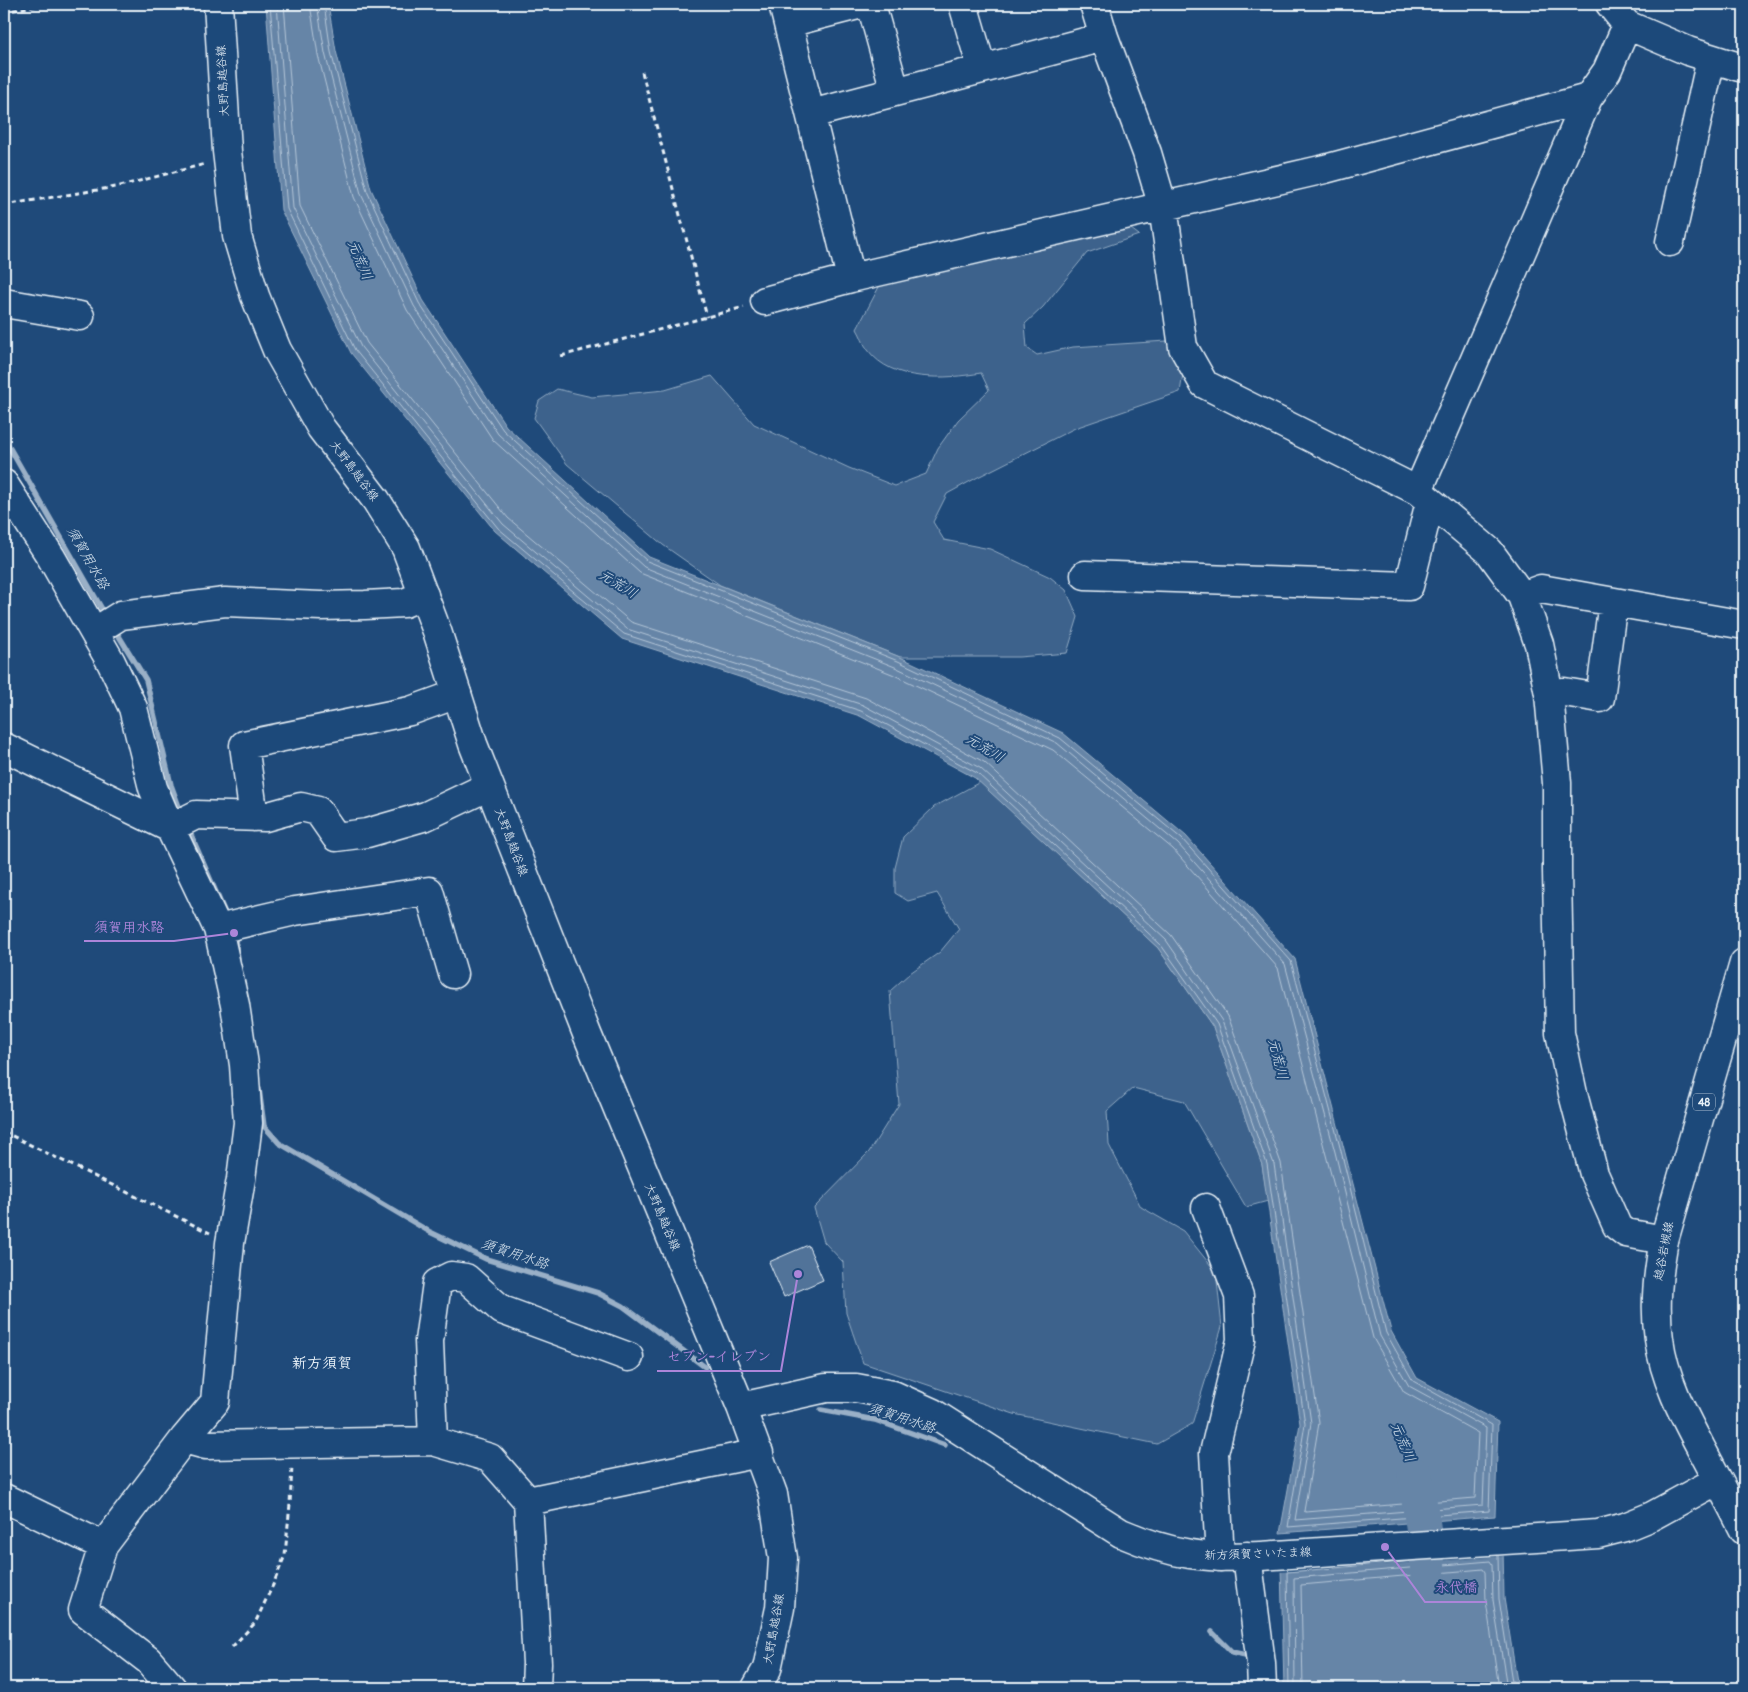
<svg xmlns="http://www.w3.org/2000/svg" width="1748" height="1692" font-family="Pangolin,'Klee One',sans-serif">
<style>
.green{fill:#3c628c;stroke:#92aac2}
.water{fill:#6685a7;stroke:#9ab0c7}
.pier{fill:#1f4a7a}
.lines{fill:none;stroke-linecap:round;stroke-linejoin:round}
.shore{stroke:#b4c6d8;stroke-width:1}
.stream{stroke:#9ab0c7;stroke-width:5.5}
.river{stroke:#6685a7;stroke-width:35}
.building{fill:#517399;stroke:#e8f1f8}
.minor-casing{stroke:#e8f1f8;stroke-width:31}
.major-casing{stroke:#e8f1f8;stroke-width:31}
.path{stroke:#e8f1f8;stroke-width:3;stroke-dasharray:5 4;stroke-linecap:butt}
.minor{stroke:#1f4a7a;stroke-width:28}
.major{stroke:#1f4a7a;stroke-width:28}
.labels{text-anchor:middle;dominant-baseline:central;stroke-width:4;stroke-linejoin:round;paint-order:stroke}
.shield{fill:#1f4a7a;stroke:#acbfd2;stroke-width:1}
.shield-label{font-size:11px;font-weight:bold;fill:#e8f1f8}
.street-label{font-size:12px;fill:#e8f1f8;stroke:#1f4a7a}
.water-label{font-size:14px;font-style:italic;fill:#d4e1ec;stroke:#1f4a7a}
.quarter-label{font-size:15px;font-weight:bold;fill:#e8f1f8;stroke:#1f4a7a}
.leader{fill:none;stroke:#ac85d9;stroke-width:2}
.callout-dot{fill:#ac85d9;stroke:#1f4a7a;stroke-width:2}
.callout-label{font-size:14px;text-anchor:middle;font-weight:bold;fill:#ac85d9;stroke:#1f4a7a;stroke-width:4;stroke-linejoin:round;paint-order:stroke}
</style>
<rect width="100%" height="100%" fill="#1f4a7a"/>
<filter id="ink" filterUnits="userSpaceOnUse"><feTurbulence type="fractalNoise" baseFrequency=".02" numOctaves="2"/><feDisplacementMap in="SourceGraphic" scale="10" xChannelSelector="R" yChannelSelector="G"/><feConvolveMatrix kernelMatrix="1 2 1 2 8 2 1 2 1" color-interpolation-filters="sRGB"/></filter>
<g filter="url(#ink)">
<path class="green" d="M1122 222 1139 235 1087 253 1043 307 1025 324 1027 348 1037 355 1073 347 1167 341 1184 368 1180 392 1075 428 978 477 947 494 933 522 944 540 990 549 1050 577 1066 590 1078 617 1067 653 1019 657H900L720 585 663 545 567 464 534 418 539 401 557 389 592 397 665 390 712 376 754 424 849 468 895 486 926 474 938 448 958 420 989 390 981 373C946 379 892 383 868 350 863 344 861 335 857 329L881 283Z
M980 782 1158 948 1213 1027 1262 1165 1268 1201 1246 1207 1184 1101 1133 1088 1107 1111 1109 1145 1141 1207 1183 1231 1216 1272 1222 1327 1192 1424 1157 1444 1014 1414 863 1363 846 1313 843 1262 824 1242 814 1208 869 1152 899 1104 890 991 910 973 940 952 959 929 937 893 908 901 895 893V868L903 837 934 807Z"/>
<path class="water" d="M266 4H328L336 51 371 189 423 300 506 426 649 557 900 657 1063 733 1186 836 1295 959 1391 1331 1417 1378 1498 1422 1495 1516 1280 1533 1300 1424 1262 1165 1213 1027 1158 948 975 778 860 716 622 639 495 531 351 353 281 210Z
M1503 1549 1504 1598 1518 1688H1284L1281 1567Z"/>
<path class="pier" d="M1505 1548 1506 1556 1278 1572V1567Z"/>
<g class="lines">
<path class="shore" d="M270 4 287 209 355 350 498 528 624 634 861 711 977 773 1161 945 1217 1024 1267 1164 1305 1424 1288 1527 1489 1511 1492 1425 1413 1381 1386 1333 1341 1151 1291 961 1182 839 1060 738 898 661 647 561 503 430 419 303 367 191 331 52 324 4
M277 4 293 208 361 347 503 524 627 629 863 705 980 768 1166 940 1222 1021 1274 1164 1311 1423 1295 1520 1483 1505 1486 1428 1409 1386 1380 1336 1335 1152 1285 964 1178 844 1057 743 895 667 644 567 498 434 414 306 361 194 325 53 317 4
M284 4 300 206 367 343 508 518 631 622 866 698 984 762 1171 935 1228 1016 1281 1163 1319 1423 1304 1511 1306 1512 1475 1498 1478 1433 1404 1392 1373 1338 1278 968 1173 849 1053 750 892 674 640 573 493 440 407 310 354 197 318 55 310 4
M1498 1556 1499 1599 1513 1688
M1289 1688 1287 1572 1428 1560
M1295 1688 1294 1578 1490 1561 1492 1564 1493 1600 1507 1688
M1303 1688 1301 1585 1483 1569 1485 1572 1486 1601 1499 1688"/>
<path class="stream" d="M4 438 106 616
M114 628 146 680 171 785 182 815
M188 828 226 915
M234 933 238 958
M259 1089 264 1126 279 1143 430 1232 486 1259 598 1293 623 1306 705 1367
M821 1410 875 1420 945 1445
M1212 1632 1232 1652 1250 1656"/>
<path class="river" d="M1415 1475 1427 1551 1428 1580"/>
</g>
<path class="building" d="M808 1245 823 1280 784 1297 769 1262Z"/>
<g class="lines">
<g class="minor-casing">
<path id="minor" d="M783 4 851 278
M871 4 895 91
M963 4 982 69
M1094 4 1104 37 1147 153 1163 207 1183 347 1204 384 1418 491 1489 551 1522 596 1539 644 1549 694 1557 783V871L1560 1033 1573 1094 1594 1174 1617 1226 1626 1233 1664 1240
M1610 4 1627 25 1688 51 1739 67 1744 66
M788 23 862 4
M811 114 1104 37
M1670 242 1711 59
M765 301 851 278 1325 169 1588 98
M4 303 80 316
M4 484 51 557 111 662 133 708 153 788 170 828 218 929 235 1005 244 1065 248 1123 241 1179 230 1243 215 1402 184 1439 103 1546 4 1498
M1418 491 1588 98 1607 71 1627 25
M1085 575 1409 586 1430 502
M1522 596 1541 589 1744 625
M94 632 121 615 225 602 321 606 365 605 404 603 424 595
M1549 694 1564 692 1600 698 1613 602
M4 747 170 828 196 815 265 817 301 807 318 811 336 837 367 833 426 816 489 786
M254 817 244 745 410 711 457 694
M218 929 295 911 429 891 453 974
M1206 1208 1239 1296 1241 1340 1214 1453 1220 1557
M184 1439 206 1445 433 1441 490 1458 528 1501 537 1663 536 1688
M433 1441 429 1341 437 1283 451 1276 466 1278 502 1310 629 1357
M528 1501 759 1453
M103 1546 83 1610 148 1660 172 1688
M1247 1556 1261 1663 1262 1688"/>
</g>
<g class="major-casing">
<path id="major" d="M218 4 227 151 237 236 255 296 277 350 321 428 376 500 406 548 437 631 473 744 587 1034 741 1407 773 1494 783 1558 780 1608 767 1669 756 1688
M1744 963 1664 1240C1658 1273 1654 1305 1659 1339 1664 1378 1683 1414 1701 1448 1716 1476 1730 1503 1744 1530
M741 1407 826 1388H856L893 1395 933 1413 1121 1533C1173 1555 1205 1559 1261 1556L1598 1534 1625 1527 1652 1516 1718 1480"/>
</g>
<path class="path" d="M4 12 47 4
M642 72 707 317
M4 205 116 187 205 164
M561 356 744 307
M4 1132 210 1233
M232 1647 255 1623 273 1585 285 1555 290 1504 292 1466"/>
<use href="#minor" class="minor"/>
<use href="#major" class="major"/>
</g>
</g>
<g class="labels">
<rect class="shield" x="1693" y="1093.5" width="22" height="17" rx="4"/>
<g class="shield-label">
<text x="1704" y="1102">48</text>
</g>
<g class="street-label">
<text transform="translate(223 81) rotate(-93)">大野島越谷線</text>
<text transform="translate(354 471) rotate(53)">大野島越谷線</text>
<text transform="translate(511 842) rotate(69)">大野島越谷線</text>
<text transform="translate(662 1217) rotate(67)">大野島越谷線</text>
<text transform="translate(1664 1251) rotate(-79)">越谷岩槻線</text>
<text transform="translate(1258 1554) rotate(-2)">新方須賀さいたま線</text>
<text transform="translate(774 1629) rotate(-80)">大野島越谷線</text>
</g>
<g class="water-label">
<text transform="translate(360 260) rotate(67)">元荒川</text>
<text transform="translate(88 558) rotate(60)">須賀用水路</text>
<text transform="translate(618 584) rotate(31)">元荒川</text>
<text transform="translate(985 748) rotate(31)">元荒川</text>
<text transform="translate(1278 1059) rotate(76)">元荒川</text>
<text transform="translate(515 1254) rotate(18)">須賀用水路</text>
<text transform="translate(902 1418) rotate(18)">須賀用水路</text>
<text transform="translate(1403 1442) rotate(67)">元荒川</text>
</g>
<g class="quarter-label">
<text x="322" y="1363">新方須賀</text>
</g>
</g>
<path class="leader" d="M234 933L174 941H84M798 1274L781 1371H657M1385 1547L1425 1602H1487"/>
<g class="callout-dot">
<circle cx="234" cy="933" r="5"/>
<circle cx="798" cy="1274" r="5"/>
<circle cx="1385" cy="1547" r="5"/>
</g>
<g class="callout-label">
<text x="129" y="932">須賀用水路</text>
<text x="719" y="1361">セブン-イレブン</text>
<text x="1456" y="1592">永代橋</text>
</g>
<rect width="1748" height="1692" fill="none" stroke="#1f4a7a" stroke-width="20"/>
<rect x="10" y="10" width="1728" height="1672" fill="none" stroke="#e8f1f8" stroke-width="2" filter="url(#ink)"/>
</svg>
